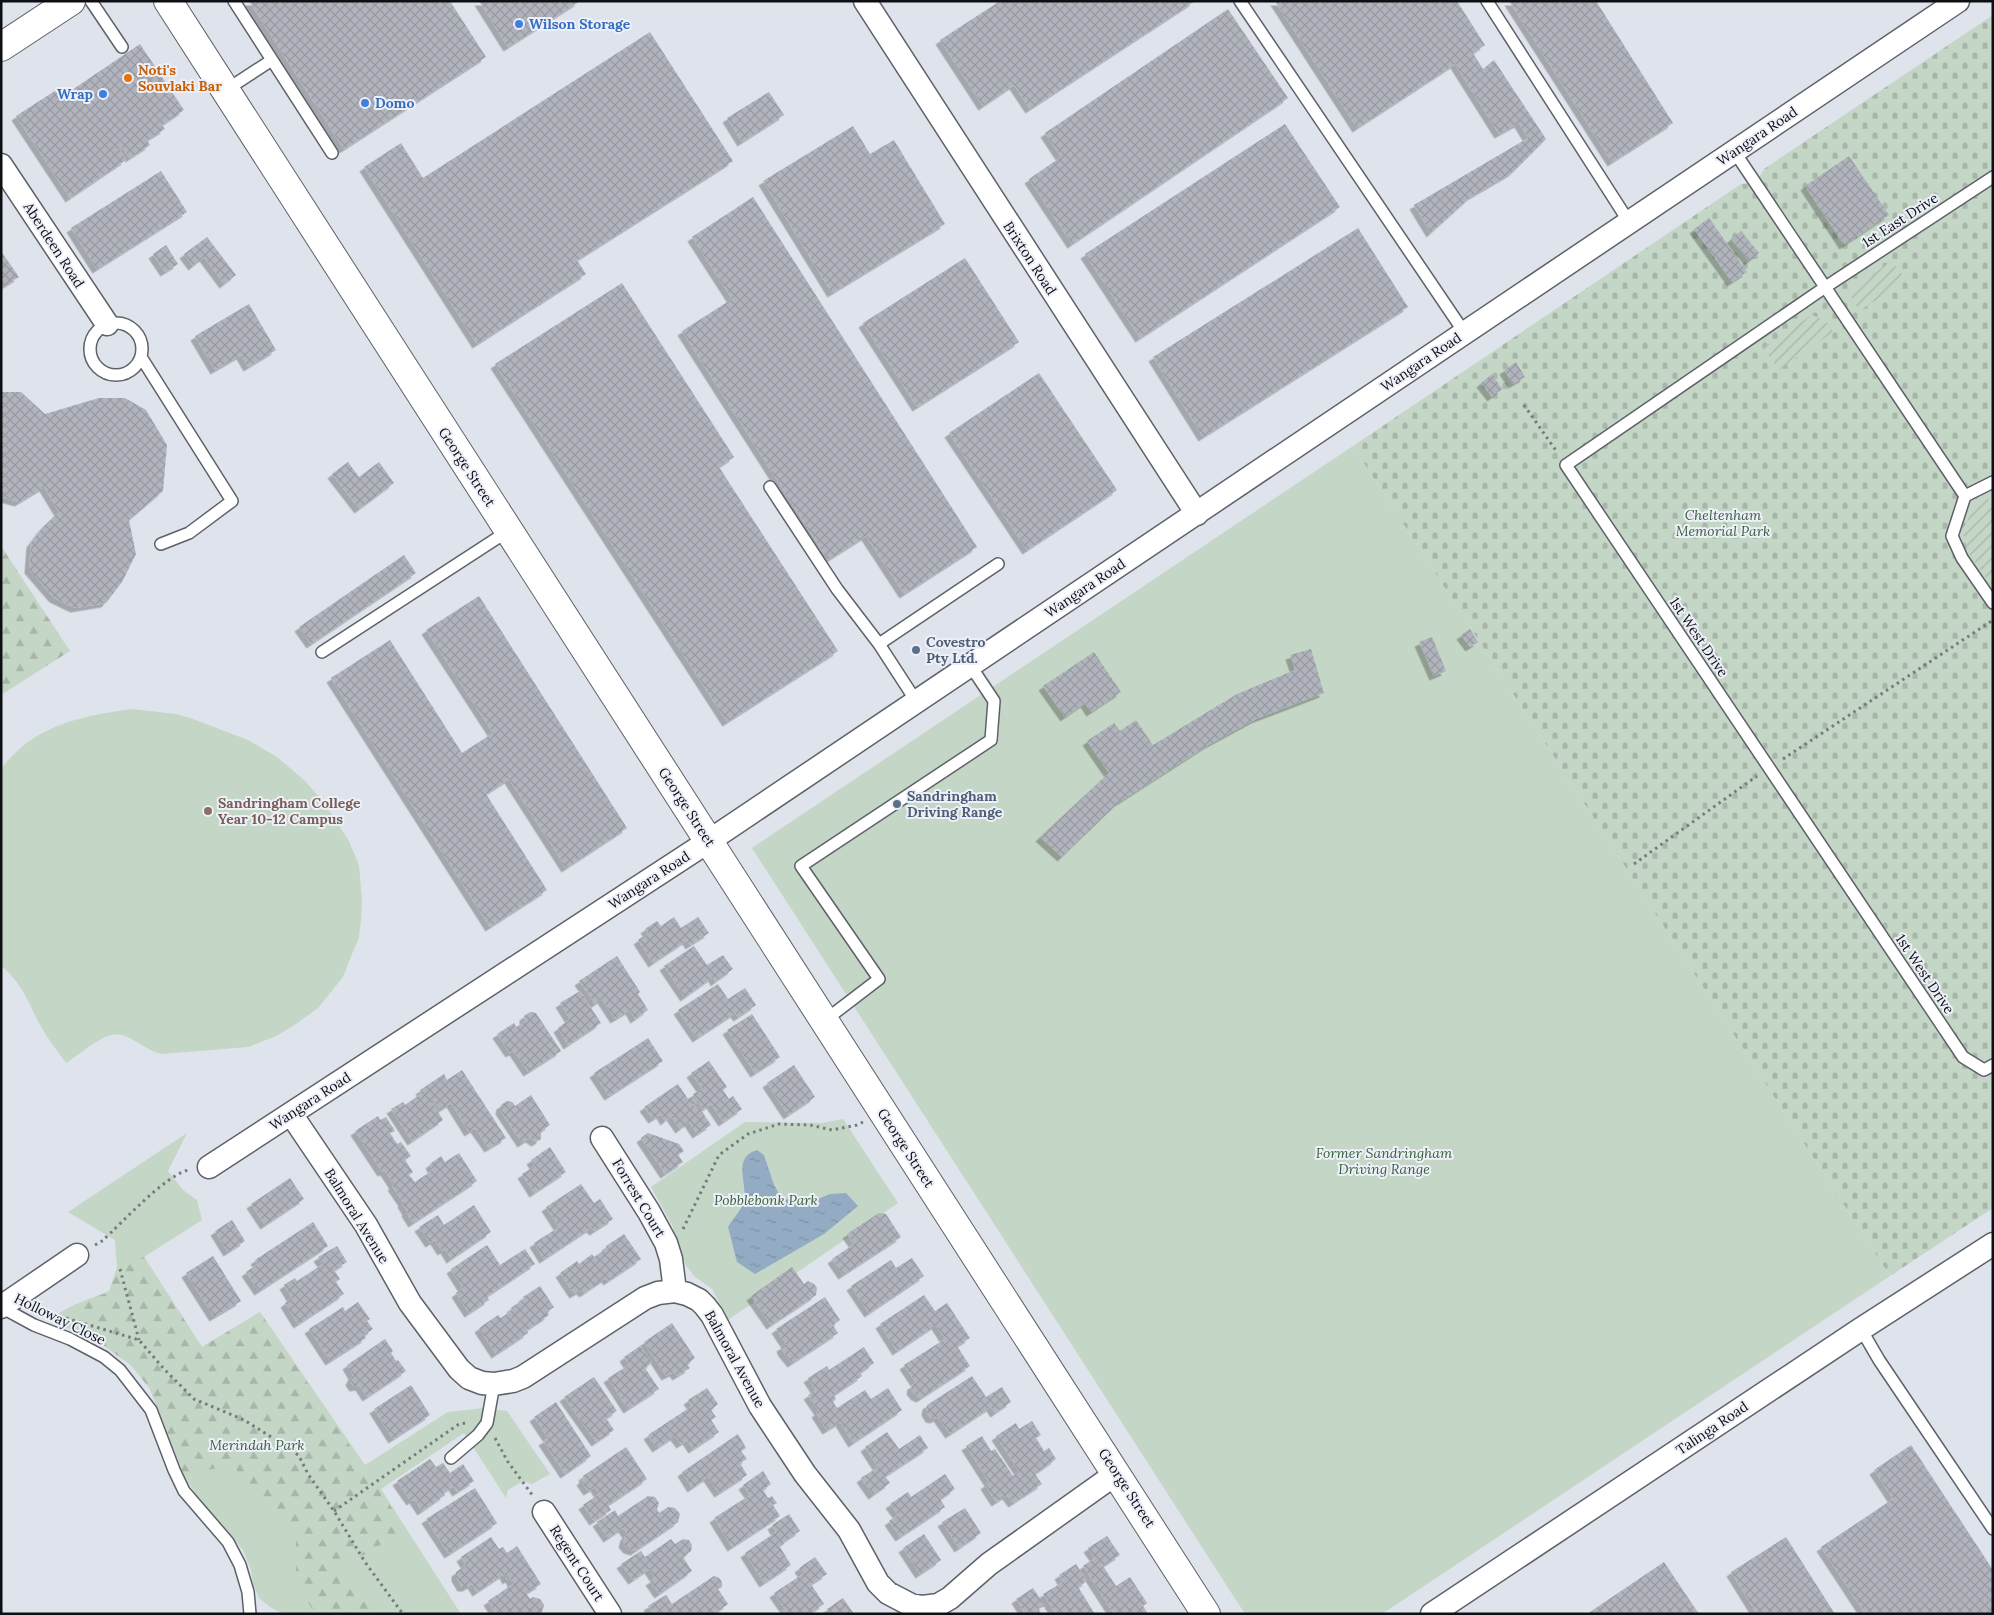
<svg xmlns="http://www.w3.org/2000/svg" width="1994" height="1615" font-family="Lora,serif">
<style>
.green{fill:#c4d6c5}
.forest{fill:url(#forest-firs)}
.cemetery{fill:url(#cemetery-stones)}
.garden{fill:url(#garden-furrows)}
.water{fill:url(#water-ripples)}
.building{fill:url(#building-cross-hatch);filter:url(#shadow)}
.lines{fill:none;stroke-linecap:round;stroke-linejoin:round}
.service-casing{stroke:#5e6169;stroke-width:14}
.minor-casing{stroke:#5e6169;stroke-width:25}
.tertiary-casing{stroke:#5e6169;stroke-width:30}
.secondary-casing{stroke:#5e6169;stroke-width:30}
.path{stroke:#777a80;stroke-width:3;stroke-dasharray:2.5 4;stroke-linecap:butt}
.service{stroke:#fff;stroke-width:11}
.minor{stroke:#fff;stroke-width:22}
.tertiary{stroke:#fff;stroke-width:28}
.secondary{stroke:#fff;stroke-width:28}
.shop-dot{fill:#3f7fe0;stroke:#edf0f9;stroke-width:2}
.food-dot{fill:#e8710a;stroke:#edf0f9;stroke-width:2}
.service-dot{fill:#5c6f8a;stroke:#edf0f9;stroke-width:2}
.education-dot{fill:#8d6e63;stroke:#edf0f9;stroke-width:2}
.labels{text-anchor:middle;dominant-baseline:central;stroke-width:4;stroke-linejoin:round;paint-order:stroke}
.shop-label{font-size:14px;font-weight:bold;fill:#366cbe;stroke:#edf0f9;text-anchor:start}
.food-label{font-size:14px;font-weight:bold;fill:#c56008;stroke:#edf0f9;text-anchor:start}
.street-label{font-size:14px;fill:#0e0f12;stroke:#edf0f9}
.park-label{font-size:14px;font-style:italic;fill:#39613c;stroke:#edf0f9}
.service-label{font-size:14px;font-weight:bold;fill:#4e5e75;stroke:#edf0f9;text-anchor:start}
.education-label{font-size:14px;font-weight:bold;fill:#785e54;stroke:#edf0f9;text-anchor:start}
</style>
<defs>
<pattern id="forest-firs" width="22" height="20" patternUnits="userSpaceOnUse" patternTransform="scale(1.25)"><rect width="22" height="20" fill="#c4d6c5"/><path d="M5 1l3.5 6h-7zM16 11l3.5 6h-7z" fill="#a7b6a8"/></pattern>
<pattern id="cemetery-stones" width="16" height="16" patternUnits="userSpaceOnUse" patternTransform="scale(1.25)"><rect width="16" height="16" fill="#c4d6c5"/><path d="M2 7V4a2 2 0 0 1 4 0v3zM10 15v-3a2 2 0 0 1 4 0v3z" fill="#a7b6a8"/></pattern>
<pattern id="garden-furrows" width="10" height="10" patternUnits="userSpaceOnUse" patternTransform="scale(1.25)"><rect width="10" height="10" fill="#c4d6c5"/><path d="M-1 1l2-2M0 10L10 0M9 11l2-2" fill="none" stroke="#a7b6a8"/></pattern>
<pattern id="water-ripples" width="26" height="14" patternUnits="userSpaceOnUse" patternTransform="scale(1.25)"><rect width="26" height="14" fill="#93abc3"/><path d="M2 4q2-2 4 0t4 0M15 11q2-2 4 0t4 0" fill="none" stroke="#7e92a6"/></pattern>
<pattern id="building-cross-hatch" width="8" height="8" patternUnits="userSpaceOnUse" patternTransform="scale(1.25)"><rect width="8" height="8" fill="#b1b4bd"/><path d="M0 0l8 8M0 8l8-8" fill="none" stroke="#979aa1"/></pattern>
<filter id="shadow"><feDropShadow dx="-4.5" dy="4.5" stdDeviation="0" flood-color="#0004"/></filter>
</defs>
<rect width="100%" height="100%" fill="#dfe3ec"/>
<path class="green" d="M1353 446 1890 1276 1382 1614H1245L752 848Z
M132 709 176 714 193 719 248 740 277 757 304 780 322 800 349 841 359 865 362 900 361 920 359 937 348 964 343 977 318 1008 296 1024 276 1036 248 1047 161 1054C144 1049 136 1039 122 1035 105 1030 80 1055 66 1063 57 1050 45 1036 38 1021 27 999 21 982 1 966V769C34 725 81 716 132 709Z
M843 1119 898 1203 728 1320 712 1289 694 1276 685 1264 672 1225 651 1187 745 1122 822 1123Z
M187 1133 168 1171 183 1190 197 1200 202 1220 144 1257 202 1347 260 1312 365 1465 448 1412 484 1408 507 1411 550 1474 532 1484 523 1481 508 1490 506 1498 464 1433 381 1489 461 1614H283L270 1607 259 1598 253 1584 251 1570 243 1550 196 1495 184 1475 150 1389 131 1365 103 1345 48 1319 74 1305 109 1291 117 1268 115 1240 68 1212Z"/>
<path class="forest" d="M1 546 70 651 1 695Z
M144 1257 202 1347 260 1312 406 1529 341 1569 386 1614H315L296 1582V1526L267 1506 232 1465 184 1475 150 1389 131 1365 103 1345 74 1305 109 1292 117 1268Z"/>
<path class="cemetery" d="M1993 15V1208L1890 1276 1353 446 1741 184 1756 183 1764 169Z"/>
<path class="garden" d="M1891 261 1907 280 1859 311 1849 292Z
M1812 315 1824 320 1833 332 1779 370 1763 348Z
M1988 499 1993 501V587L1968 552 1962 530 1974 509Z"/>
<path class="water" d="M757 1150 764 1155 774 1185 782 1199 813 1201 830 1194 846 1193 858 1206 824 1234 755 1274 737 1262 728 1227C732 1220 741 1210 743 1204 750 1187 730 1158 757 1150Z"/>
<path class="building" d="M249 1H450L486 57 344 149Z
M479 1H580L508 47Z
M1000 1H1195L1030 109 1014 85 983 106 940 40Z
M1275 1H1457L1485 45 1473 53 1483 69 1494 60 1546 139 1513 172 1472 196 1431 233 1414 205 1528 138 1519 123 1499 134 1455 64 1357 128Z
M1509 1H1596L1673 123 1612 162Z
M1228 9 1288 98 1072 244 1029 179 1061 157 1045 133Z
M650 32 733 161 577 260 586 274 477 344 364 167 401 143 423 178Z
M140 44 184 110 162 125 165 129 147 140 150 145 130 158 122 147 119 149 126 160 70 198 16 116 58 89 63 96Z
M769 92 784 115 742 142 727 118Z
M1285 124 1340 207 1140 338 1085 254Z
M853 126 870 154 894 140 945 224 832 293 763 181Z
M1849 156 1889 215 1844 245 1805 186Z
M161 171 187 212 97 269 71 228Z
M753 197 977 547 904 594 866 536 828 560 682 331 732 299 692 237Z
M1709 218 1747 272 1732 282 1694 229Z
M1358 228 1408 307 1203 437 1153 357Z
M1741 231 1759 253 1749 261 1731 239Z
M207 237 236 275 224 284 204 257 193 266 184 254Z
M166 245 178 264 165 272 153 254Z
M1 251 19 277 1 288Z
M965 258 1019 342 917 407 863 323Z
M622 283 734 457 719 467 838 651 727 722 495 364Z
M249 304 276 350 248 367 241 355 215 370 195 336Z
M1516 362 1525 377 1513 384 1504 370Z
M1039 373 1117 490 1027 550 949 433Z
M1492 374 1502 389 1492 397 1481 383Z
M1 392H21L45 414 99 398H125L146 410 167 445 163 491 129 520 136 554 122 582 106 603 75 608 54 598 29 569 31 543 43 527 59 512 44 487 19 502 1 497Z
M348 462 359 477 379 462 394 483 359 509 332 474Z
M404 555 416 573 311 644 299 627Z
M479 596 627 828 566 868 509 779 486 794 547 890 490 927 331 678 390 640 462 753 493 733 426 630Z
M1470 629 1478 642 1470 647 1461 635Z
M1432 637 1446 671 1434 676 1419 642Z
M1311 649 1324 693 1256 719 1208 745 1118 803 1062 857 1040 837 1109 773 1087 741 1114 723 1120 731 1136 720 1153 745 1237 694 1295 670 1290 655Z
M1094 652 1121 692 1091 712 1085 703 1065 717 1043 686Z
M674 917 681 928 698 917 709 933 690 945 687 940 653 963 638 940 648 933 645 929 657 921 661 926Z
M694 946 707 965 723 955 733 969 715 982 713 977 685 997 664 966Z
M617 956 640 992 638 994 648 1010 635 1019 630 1010 615 1019 602 999 595 1004 579 981Z
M718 984 728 999 745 988 756 1005 738 1017 735 1013 697 1038 678 1010Z
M580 991 601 1023 568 1045 558 1028 570 1019 560 1003Z
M530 1012 536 1013 561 1051 528 1072 514 1051 510 1053 497 1034 514 1023 516 1027 524 1022V1016Z
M752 1014 780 1057 755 1073 727 1030Z
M648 1038 663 1061 609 1096 594 1073Z
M709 1061 727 1087 723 1090 729 1099 733 1096 742 1109 723 1122 711 1104 703 1109 693 1094 702 1089 691 1073Z
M794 1065 815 1097 788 1115 767 1083Z
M462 1070 506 1138 489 1148 475 1128 469 1132 451 1103 440 1110 433 1099 431 1100 443 1120 412 1141 391 1109 403 1102 405 1105 422 1093 420 1090 444 1074 447 1080Z
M678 1084 688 1099 692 1097 697 1103 693 1105 696 1109 699 1107 711 1125 697 1134 689 1122 680 1129 671 1116 665 1121 661 1114 653 1119 644 1107Z
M531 1095 550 1125 541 1131V1139L536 1142 530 1138 522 1143 500 1110 501 1105 507 1101 512 1102 515 1106Z
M378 1116 380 1120 386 1117 395 1131 390 1133 397 1144 401 1142 411 1156 405 1160 413 1172 409 1175 415 1182 433 1170 430 1164 441 1156 445 1162 459 1153 477 1181 413 1223 406 1212 407 1211 402 1203 403 1202 392 1186 394 1185 385 1171 382 1172 355 1131Z
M648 1133 679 1144 684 1151 678 1155 683 1162 665 1174 641 1138Z
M550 1147 566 1172 534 1193 522 1174 535 1166 531 1160Z
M290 1178 304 1199 265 1225 251 1204Z
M581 1184 594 1203 600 1199 613 1219 594 1231 591 1228 544 1259 534 1243 559 1227 546 1207Z
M474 1205 491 1232 451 1259 445 1249 442 1251 435 1240 430 1243 419 1227 438 1215 444 1225Z
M879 1213 886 1214 901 1237 843 1275 832 1259 854 1244 847 1234Z
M232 1220 245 1241 228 1252 215 1231Z
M313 1222 328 1246 259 1291 246 1272 258 1264 255 1260Z
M624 1234 641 1259 608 1281 606 1278 584 1293 581 1290 574 1294 560 1273 577 1261 579 1264 592 1254 594 1257 607 1248 606 1246Z
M487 1245 500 1265 525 1249 535 1264 487 1296 489 1300 469 1313 456 1293 463 1288 451 1269Z
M337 1246 347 1262 334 1270 340 1279 336 1282 344 1294 298 1324 285 1303 292 1298 284 1285 295 1278 297 1281 323 1264 318 1257Z
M213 1256 241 1301 214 1317 186 1273Z
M912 1258 924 1276 869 1313 851 1286 891 1260 896 1268Z
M792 1267 804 1284 808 1281 814 1284 817 1288 816 1295 771 1325 751 1296Z
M540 1286 554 1307 547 1312 549 1315 527 1330 528 1333 496 1354 479 1328 498 1315 501 1318 512 1310 511 1308 524 1299 523 1297Z
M924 1295 935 1311 947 1303 970 1338 957 1346 970 1366 921 1398 916 1396 911 1390 912 1385 916 1383 904 1365 945 1339 936 1325 897 1351 880 1324Z
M825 1297 840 1320 833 1325 838 1333 792 1363 783 1352 781 1347 786 1344 776 1329Z
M358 1302 370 1319 367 1321 373 1329 364 1335 366 1338 330 1361 309 1329 343 1307 345 1311Z
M672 1323 695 1358 687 1364 690 1368 677 1376 674 1372 666 1376 644 1342Z
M385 1339 393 1351 391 1353 396 1361 398 1360 406 1371 367 1397 360 1386 354 1387 350 1381 353 1375 347 1365Z
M640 1346 652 1363 645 1368 659 1389 628 1409 608 1378 629 1365 624 1357Z
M864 1347 874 1363 860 1373 862 1376 834 1395 836 1399 833 1402 837 1408 865 1390 871 1399 888 1388 902 1410 853 1443 840 1422 827 1430 816 1413 819 1411 808 1395 816 1390 808 1378 827 1366 829 1370Z
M972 1376 986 1397 1002 1387 1011 1402 995 1413 991 1407 950 1434 938 1417 935 1419 930 1418 926 1411 927 1405Z
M594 1377 617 1411 606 1418 614 1430 596 1442 564 1397Z
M411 1385 430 1415 393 1439 374 1409Z
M707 1388 718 1404 711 1410 716 1417 711 1420 719 1432 693 1449 687 1440 681 1444 675 1436 657 1448 648 1435 692 1406 688 1400Z
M556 1402 591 1456 565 1474 543 1441 548 1438 534 1417Z
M1032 1421 1041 1435 1036 1438 1044 1451 1049 1448 1056 1459 1035 1474 1042 1484 1013 1503 1007 1495 996 1502 985 1485 989 1482 966 1446 982 1436 991 1451 995 1449 1013 1476 1019 1471 996 1436 1016 1423 1019 1429Z
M887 1432 899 1449 920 1435 928 1448 885 1476 890 1483 873 1495 861 1478 878 1467 865 1447Z
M738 1434 746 1448 741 1451 747 1459 740 1463 747 1475 719 1493 708 1477 692 1488 682 1472Z
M1911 1445 1993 1570V1614H1865L1821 1547 1893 1499 1874 1470Z
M626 1447 647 1479 608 1505 611 1510 594 1521 583 1505 599 1494 595 1487 588 1491 581 1481 584 1478 583 1476Z
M430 1459 436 1467 443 1463 450 1473 463 1464 474 1481 457 1492 453 1486 443 1493 445 1495 422 1511 414 1499 411 1501 397 1481Z
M763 1471 771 1484 763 1490 768 1498 772 1496 777 1503 773 1505 780 1516 732 1547 714 1518 750 1495 743 1485Z
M945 1474 955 1489 940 1499 945 1507 900 1537 889 1521 898 1515 890 1504 908 1492 911 1497Z
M475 1488 497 1523 449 1554 426 1519Z
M648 1496 655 1497 659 1503 657 1509 659 1513 668 1507 675 1508 680 1514 678 1522 635 1551 628 1549 623 1543 625 1536 627 1534 623 1528 608 1538 597 1522 615 1510 618 1516Z
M965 1508 981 1533 959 1548 942 1522Z
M789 1514 800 1531 783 1542 784 1544 780 1547 791 1565 764 1583 745 1553 776 1532 772 1525Z
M924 1534 941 1560 920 1574 903 1548Z
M1107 1536 1120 1555 1103 1566 1116 1586 1130 1577 1147 1603 1143 1606 1148 1614H1114L1083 1566 1095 1558 1088 1548Z
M491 1537 499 1549 503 1547 507 1553 517 1546 541 1584 526 1593 530 1599 533 1597 540 1599 544 1605 542 1612 540 1614H496L488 1601 513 1584 510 1578 507 1580 504 1574 477 1592 472 1584 467 1587H462L456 1577V1572L466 1565 461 1557Z
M1786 1537 1835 1614H1757L1731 1572Z
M671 1539 675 1544 683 1539 689 1540 692 1545 691 1551 683 1557 692 1571 659 1594 650 1581 655 1578 649 1569 633 1580 621 1564 641 1551 645 1557Z
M815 1557 827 1574 811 1584 824 1604 809 1614H777L785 1609 774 1593 803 1574 799 1568Z
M1664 1562 1699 1614H1587Z
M1076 1564 1087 1581 1078 1587 1095 1614H1056L1043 1594 1063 1582 1059 1575Z
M714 1576 719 1578 722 1582V1587L718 1589 728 1604 714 1614H654L648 1606 666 1595 672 1604Z
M1033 1588 1045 1606 1038 1609 1041 1614H1020L1024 1612 1016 1599Z
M843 1598 854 1614H830L827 1609Z"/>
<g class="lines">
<g class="service-casing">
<path id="service" d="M91 1 122 47
M234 1 332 153
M1240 1 1464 332
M1487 1 1629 222
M226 90 272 60
M1734 151 1965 496 1952 536 1962 558 1993 603
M1993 177 1824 288 1566 465 1963 1057 1984 1070 1993 1065
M90 349a26 26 0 1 1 52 0a26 26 0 1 1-52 0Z
M141 357 232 501 189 533 161 544
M770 487 837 589 879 644 916 701
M1965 496 1993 482
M879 644 998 564
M322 652 508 531
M824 1021 879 979 801 866 991 740 994 701 970 665
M1 1307 34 1325 70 1339 104 1357 120 1370 151 1410 174 1470 184 1491 228 1542 240 1565 248 1592 250 1614
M1861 1329 1879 1360 1993 1529
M451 1458 478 1435 487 1423 494 1384"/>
</g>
<g class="minor-casing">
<path id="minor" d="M865 1 1197 514
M1 165 107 324
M291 1114 366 1225 410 1303 459 1369 469 1378 482 1383 494 1384 513 1381 523 1377 645 1298 658 1293 675 1291 687 1294 699 1300 705 1306 712 1315 760 1406 805 1474 849 1530 878 1583 888 1593 911 1605 923 1607 938 1605 950 1598 989 1564 1117 1473
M602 1138 649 1212 666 1243 671 1259 675 1291
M209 1167 709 841 1958 1
M1 1307 77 1255
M544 1512 610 1614
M1432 1614 1861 1329 1993 1244"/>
</g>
<g class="tertiary-casing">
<path id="tertiary" d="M168 1 1206 1614"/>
</g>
<g class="secondary-casing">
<path id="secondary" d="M1 47 71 1"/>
</g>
<path class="path" d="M1524 405 1557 452
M1783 759 1993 620
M1634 864 1757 776
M683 1229 719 1155 748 1134 779 1124 810 1125 832 1130 857 1125 863 1122
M95 1245 102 1241C121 1224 166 1174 189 1170
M120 1269 139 1340
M66 1318 139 1340 164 1369 194 1399 244 1420 292 1450 299 1456 308 1474 334 1511 365 1562 403 1614
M495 1438 508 1462 533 1496
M334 1511 459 1424 466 1423"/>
<use href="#service" class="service"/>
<use href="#minor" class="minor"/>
<use href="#tertiary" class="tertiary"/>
<use href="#secondary" class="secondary"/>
</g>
<g class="shop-dot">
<circle cx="519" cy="24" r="5"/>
<circle cx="103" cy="94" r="5"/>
<circle cx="365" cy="103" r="5"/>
</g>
<circle class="food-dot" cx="128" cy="78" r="5"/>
<g class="service-dot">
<circle cx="916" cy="650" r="5"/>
<circle cx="897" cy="804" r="5"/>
</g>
<circle class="education-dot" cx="208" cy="811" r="5"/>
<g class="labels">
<g class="shop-label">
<text x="529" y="24">Wilson Storage</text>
<text x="93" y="94" text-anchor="end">Wrap</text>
<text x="375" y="103">Domo</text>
</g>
<g class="food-label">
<text x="138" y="70">Noti's<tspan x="138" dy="16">Souvlaki Bar</tspan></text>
</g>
<g class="street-label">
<text transform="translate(1757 136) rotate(-34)">Wangara Road</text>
<text transform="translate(1900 220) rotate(-33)">1st East Drive</text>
<text transform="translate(54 245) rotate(57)">Aberdeen Road</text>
<text transform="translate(1030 258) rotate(57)">Brixton Road</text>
<text transform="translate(1421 362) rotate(-34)">Wangara Road</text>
<text transform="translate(467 467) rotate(57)">George Street</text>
<text transform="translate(1085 588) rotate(-34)">Wangara Road</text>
<text transform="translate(1699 637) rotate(56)">1st West Drive</text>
<text transform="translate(687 807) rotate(57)">George Street</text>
<text transform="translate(649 880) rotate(-33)">Wangara Road</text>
<text transform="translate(1925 974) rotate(56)">1st West Drive</text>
<text transform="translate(310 1101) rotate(-33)">Wangara Road</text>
<text transform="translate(906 1148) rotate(57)">George Street</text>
<text transform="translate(639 1198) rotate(59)">Forrest Court</text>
<text transform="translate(357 1216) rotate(58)">Balmoral Avenue</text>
<text transform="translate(60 1319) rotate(26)">Holloway Close</text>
<text transform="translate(735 1359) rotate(61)">Balmoral Avenue</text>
<text transform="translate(1712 1428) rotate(-34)">Talinga Road</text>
<text transform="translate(1127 1488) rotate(57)">George Street</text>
<text transform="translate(577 1563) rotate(57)">Regent Court</text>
</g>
<g class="park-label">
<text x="1723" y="515">Cheltenham<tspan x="1723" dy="16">Memorial Park</tspan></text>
<text x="1384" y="1153">Former Sandringham<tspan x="1384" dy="16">Driving Range</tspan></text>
<text x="766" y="1200">Pobblebonk Park</text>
<text x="257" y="1445">Merindah Park</text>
</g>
<g class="service-label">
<text x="926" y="642">Covestro<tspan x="926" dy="16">Pty Ltd.</tspan></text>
<text x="907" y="796">Sandringham<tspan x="907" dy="16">Driving Range</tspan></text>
</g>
<g class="education-label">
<text x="218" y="803">Sandringham College<tspan x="218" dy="16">Year 10-12 Campus</tspan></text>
</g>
</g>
<rect width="1994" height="1615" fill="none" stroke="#0e0f12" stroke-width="5"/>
</svg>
